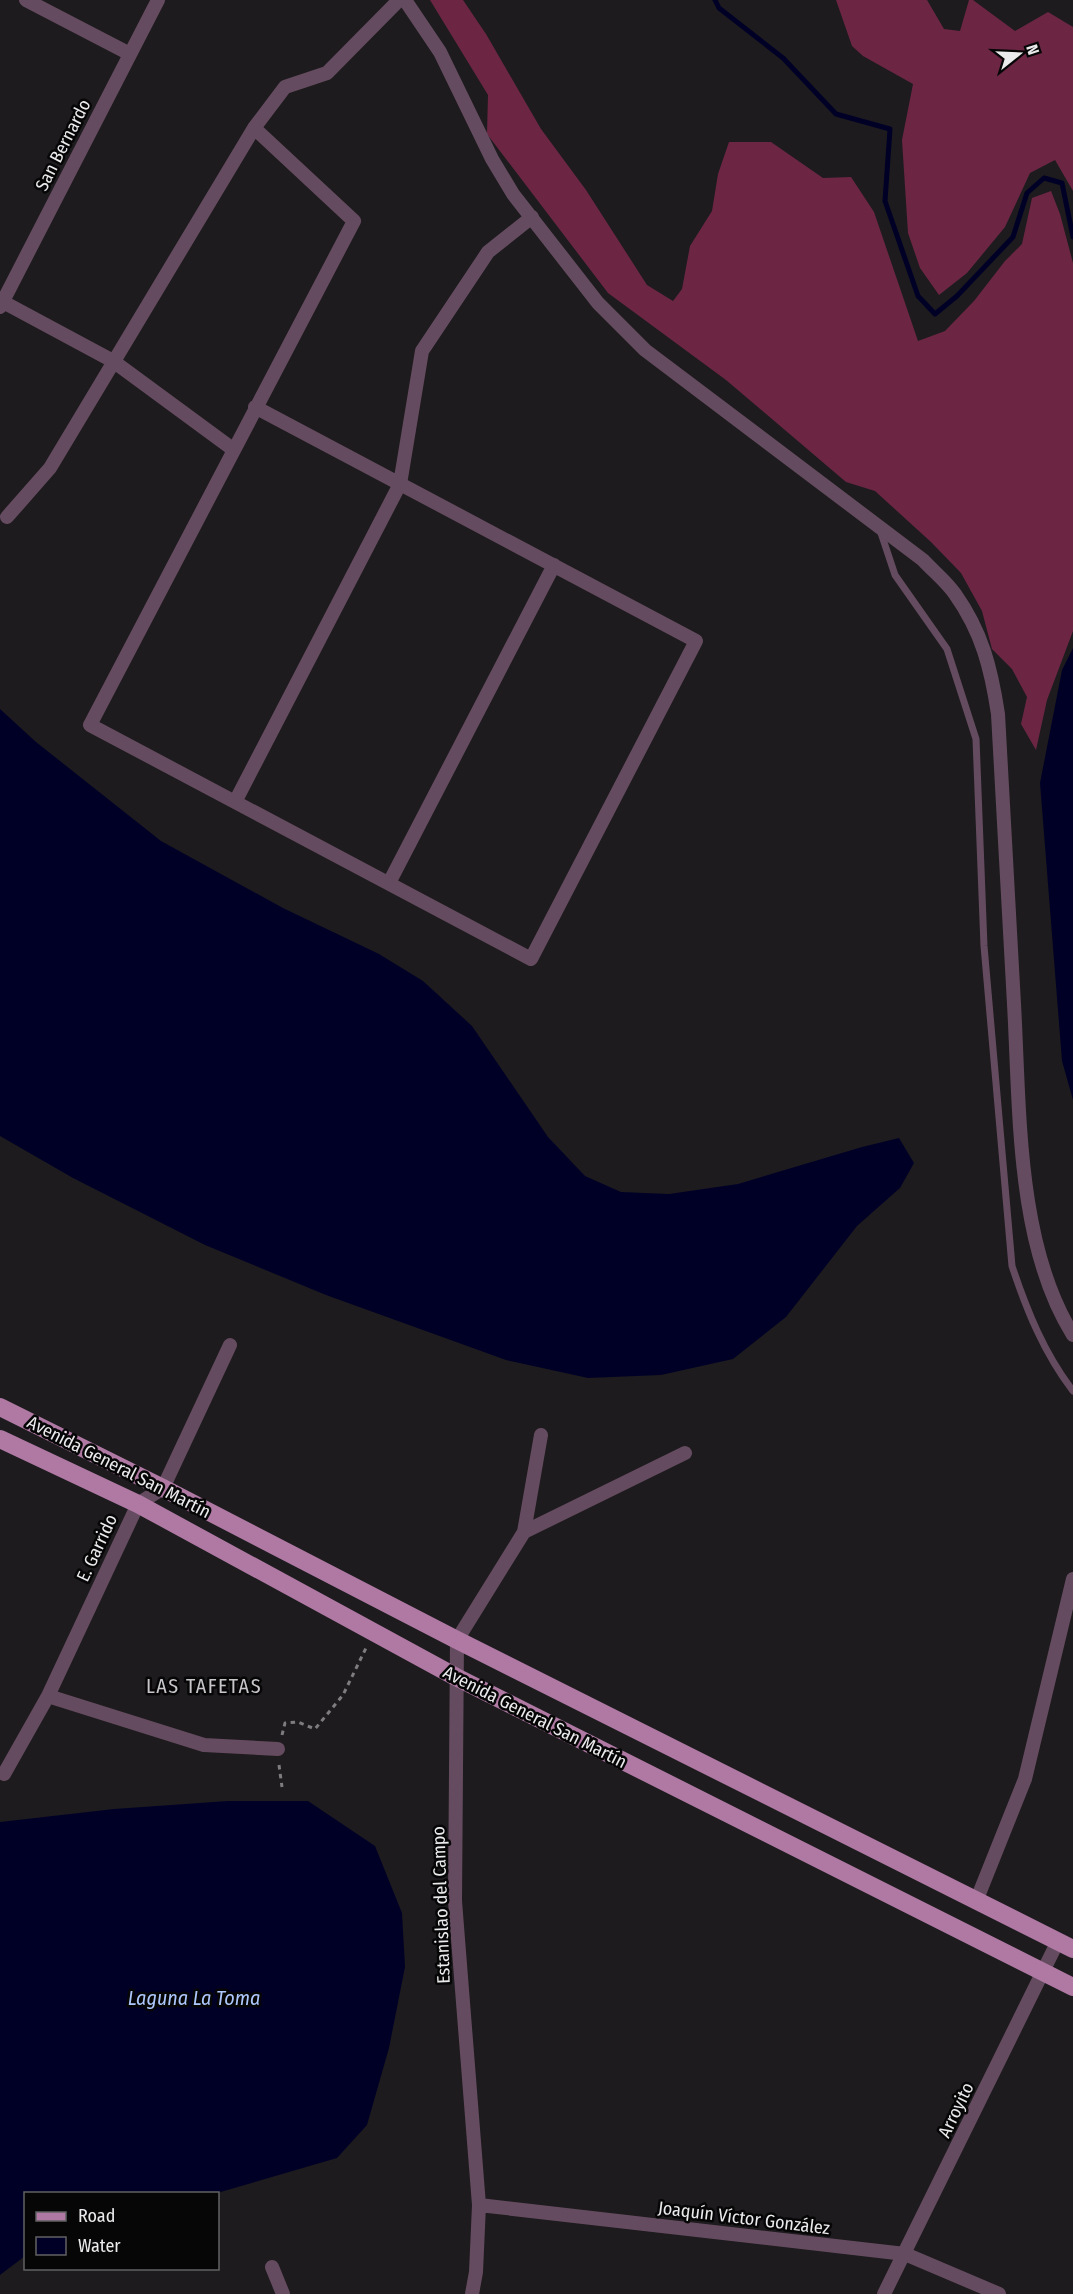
<svg xmlns="http://www.w3.org/2000/svg" width="1073" height="2294" font-family="'Fira Sans Condensed',sans-serif">
<style>
.forest{fill:#6c2644}
.water{fill:#000027}
.lines{fill:none;stroke-linecap:round;stroke-linejoin:round}
.stream{stroke:#000027;stroke-width:5}
.path{stroke:#7e7c7f;stroke-width:3;stroke-dasharray:4.5 4.5;stroke-linecap:butt}
.lane{stroke:#654b5f;stroke-width:7}
.street{stroke:#654b5f;stroke-width:14}
.primary{stroke:#af79a4;stroke-width:18}
.labels{text-anchor:middle;dominant-baseline:central;stroke-width:5;stroke-linejoin:round;paint-order:stroke}
.street-label{font-size:18px;fill:#ebeaec;stroke:#070607}
.neighbourhood-label{font-size:20px;letter-spacing:1.5px;fill:#c8c6ca;stroke:#070607}
.water-label{font-size:20px;font-style:italic;fill:#adc7fc;stroke:#070607}
</style>
<rect width="100%" height="100%" fill="#1d1b1e"/>
<path class="forest" d="M430 0H463L486 34 541 129 586 190 647 285 673 301 682 289 690 246 712 211 718 174 729 142H771L823 178 851 177 874 212 918 341 945 331 974 301 1005 261 1022 244 1032 198 1051 191 1060 214 1073 263V631L1047 700 1036 750 1021 724 1027 697 1012 669 992 649 982 611 961 573 931 542 875 491 846 482 726 380 608 293 487 134 488 95Z
M836 0H927L944 29 960 31 969 0H973L1015 31 1048 12 1073 27V191L1055 160 1030 173 1005 227 967 273 939 295 920 268 908 233 902 140 913 84 863 56 852 46Z"/>
<path class="water" d="M1073 648V1100L1062 1061 1040 783 1062 670Z
M0 709 36 742 161 841 283 908 379 954 423 981 472 1026 548 1137 585 1176 621 1192 669 1194 738 1184 862 1147 899 1138 914 1163 900 1188 857 1226 786 1317 733 1359 661 1375 588 1378 506 1360 326 1295 205 1245 73 1178 0 1136Z
M228 1801H308L375 1846 402 1913 405 1967 389 2048 367 2125 337 2158 217 2193 26 2194 25 2256 0 2275V1822L114 1809Z"/>
<g class="lines">
<path class="stream" d="M715 0 719 8 783 58 836 114 890 129 885 201 918 296 935 314 957 296 1013 237 1027 193 1044 178 1062 183 1073 237"/>
<path class="path" d="M282 1735 285 1723 298 1722 315 1729 343 1695 366 1648
M279 1765 282 1787"/>
<path class="lane" d="M880 530 895 575 947 649 976 739 984 946 1012 1266C1027 1311 1044 1353 1073 1391"/>
<path class="street" d="M26 0 130 54
M405 0 440 52 492 159 513 194 598 303 645 350 923 560C933 571 946 581 955 594 982 632 991 668 998 714 1003 811 1009 907 1014 1004 1020 1109 1016 1244 1073 1335
M254 128 354 221 90 725 531 959 696 641 255 407
M3 302 113 361 234 450
M0 307 158 0
M7 517 50 468 254 128 285 87 327 73 399 0
M235 802 400 484 422 351 488 252 532 217
M389 883 554 565
M524 1532 541 1435
M48 1696 204 1745 278 1749
M4 1774 48 1696 138 1504 163 1488 230 1345
M977 1899 1025 1779 1073 1579
M479 2205 905 2254 999 2294
M272 2267 283 2294
M472 2294 476 2272 479 2205 455 1901 457 1640 524 1532 685 1453
M884 2294 1058 1941"/>
<path class="primary" d="M0 1407 163 1488 457 1640 1073 1949
M0 1439 138 1504 456 1677 1073 1987"/>
</g>
<g class="labels">
<g class="street-label">
<text transform="translate(63 145) rotate(-63)">San Bernardo</text>
<text transform="translate(119 1467) rotate(27)">Avenida General San Martín</text>
<text transform="translate(97 1548) rotate(-65)">E. Garrido</text>
<text transform="translate(535 1717) rotate(27)">Avenida General San Martín</text>
<text transform="translate(441 1905) rotate(-92)">Estanislao del Campo</text>
<text transform="translate(956 2110) rotate(-64)">Arroyito</text>
<text transform="translate(744 2218) rotate(7)">Joaquín Víctor González</text>
</g>
<g class="neighbourhood-label">
<text x="204" y="1686">LAS TAFETAS</text>
</g>
<g class="water-label">
<text x="194" y="1998">Laguna La Toma</text>
</g>
</g>
<rect x="24" y="2192" width="195" height="78" fill="#070607" stroke="#626163" stroke-width="1.5"/>
<rect x="36" y="2212" width="30" height="9" fill="#af79a4" stroke="#626163" stroke-width="1.5"/>
<text x="78" y="2222" font-size="18" fill="#ebeaec">Road</text>
<rect x="36" y="2237" width="30" height="18" fill="#000027" stroke="#626163" stroke-width="1.5"/>
<text x="78" y="2252" font-size="18" fill="#ebeaec">Water</text>
<g transform="translate(1019 54) rotate(72)" stroke="#070607" stroke-width="4.5" paint-order="stroke">
<path d="M0-4.5L10 22L0 15L-10 22Z" fill="#ebeaec"/>
<text y="-9" font-size="16" font-weight="bold" text-anchor="middle" fill="#ebeaec">N</text>
</g>
</svg>
